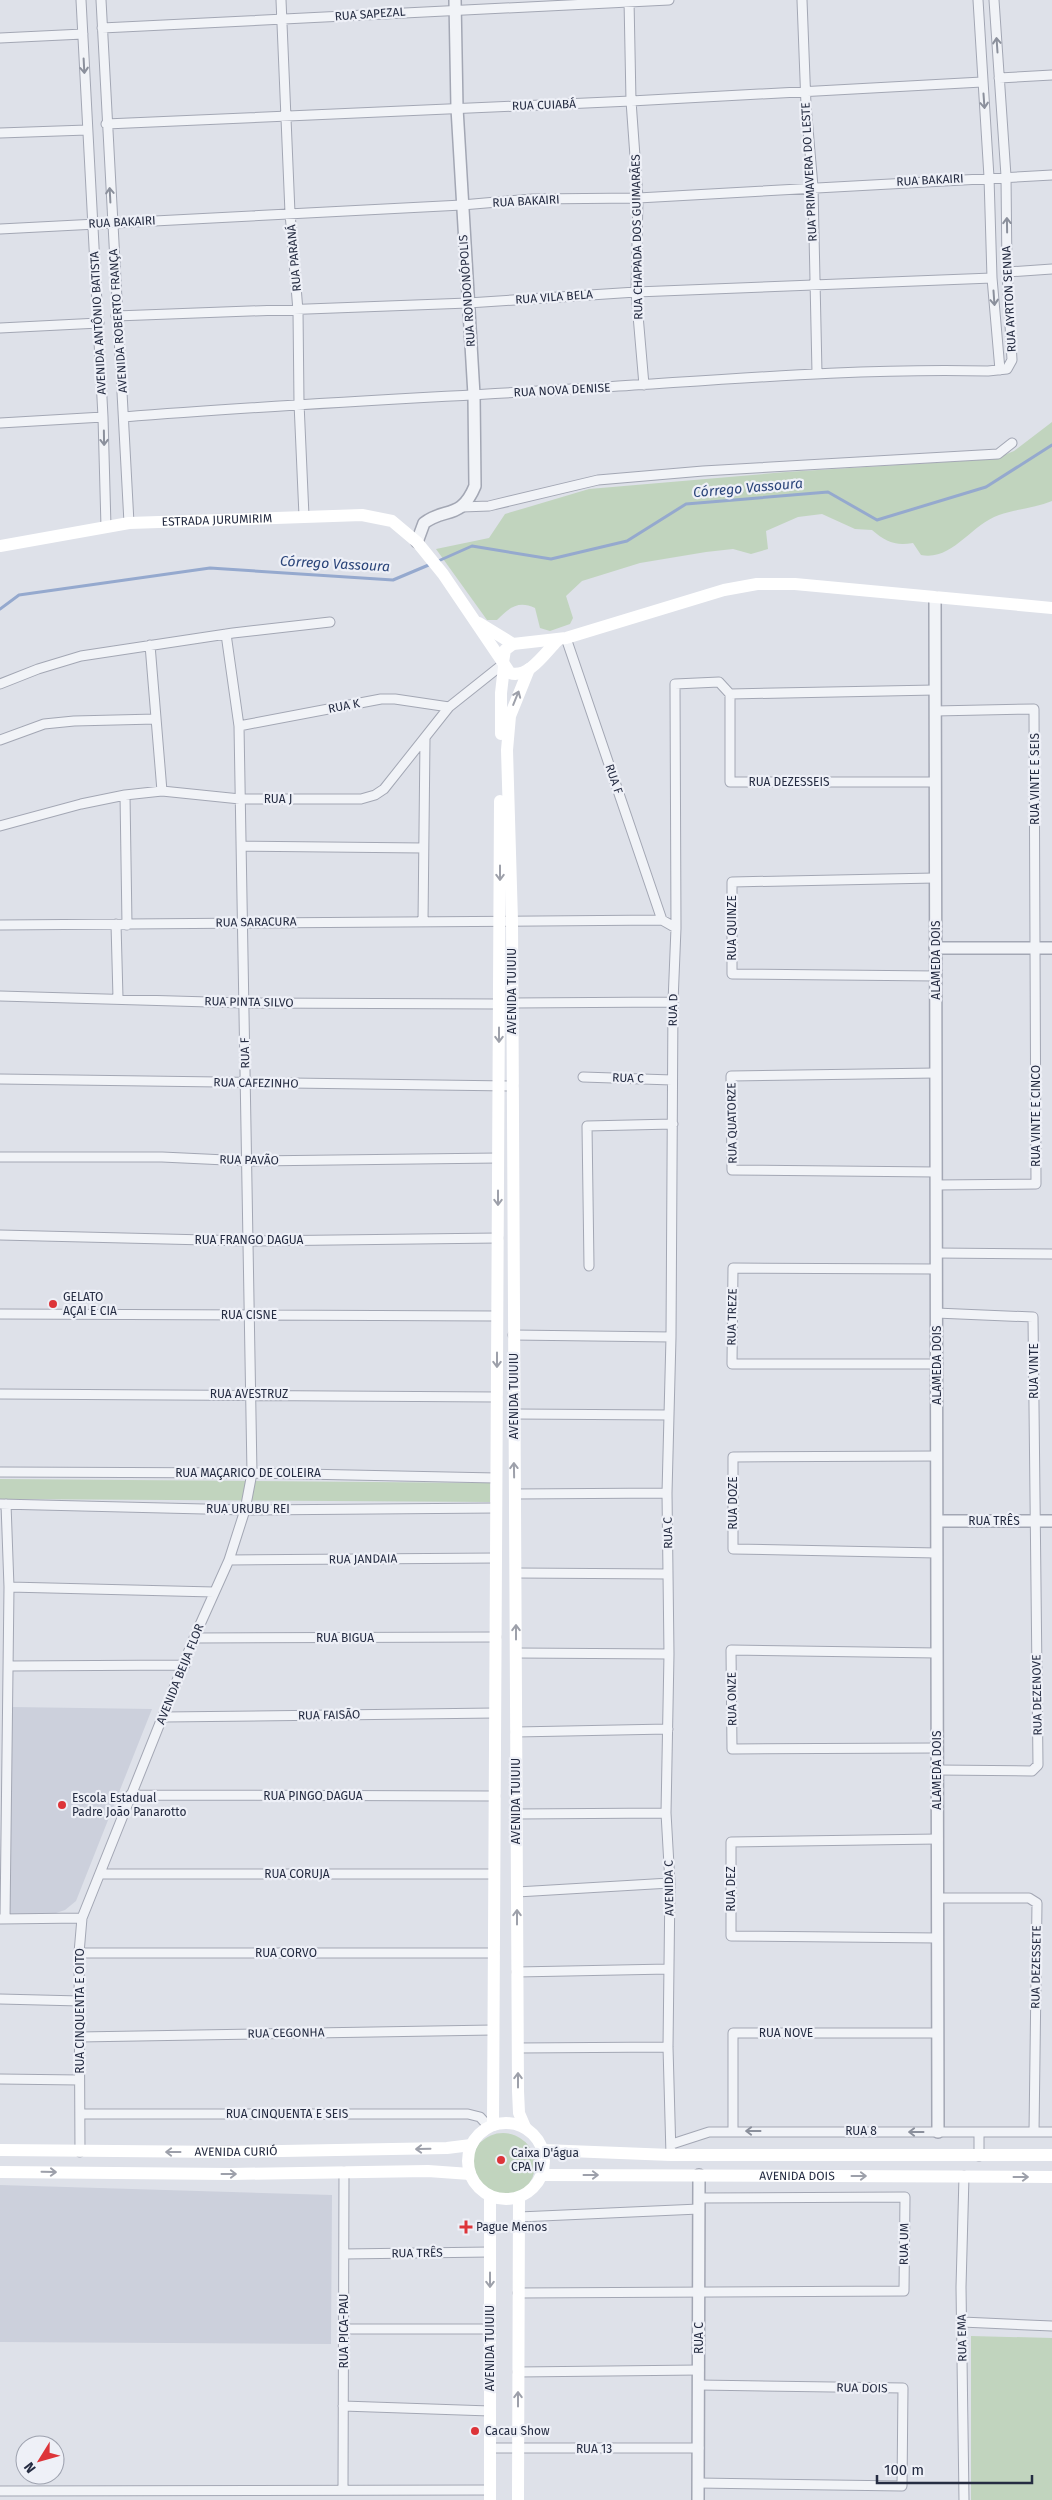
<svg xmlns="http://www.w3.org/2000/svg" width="1052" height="2500" font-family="'Fira Sans',sans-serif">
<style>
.built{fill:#ccd0dc}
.green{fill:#c1d4be}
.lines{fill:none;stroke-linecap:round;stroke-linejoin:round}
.stream{stroke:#95a9ce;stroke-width:3}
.minor-casing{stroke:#a3a7b4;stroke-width:11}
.tertiary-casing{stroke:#a3a7b4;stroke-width:14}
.minor{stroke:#f1f3f7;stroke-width:9}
.tertiary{stroke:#f1f3f7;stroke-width:11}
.secondary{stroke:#fff;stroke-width:12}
.oneway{stroke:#8b909c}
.oneway2{stroke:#9da0aa}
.poi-dot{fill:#dd3439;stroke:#eef0f7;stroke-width:2}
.labels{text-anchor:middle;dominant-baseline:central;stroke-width:4.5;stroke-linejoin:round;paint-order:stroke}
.street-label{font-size:12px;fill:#252c42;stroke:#eef0f7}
.poi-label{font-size:12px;fill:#252c42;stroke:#eef0f7;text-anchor:start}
.water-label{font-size:14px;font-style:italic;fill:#2b457a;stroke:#eef0f7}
</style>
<rect width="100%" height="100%" fill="#dee1e9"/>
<path class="built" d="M12 1707 152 1709 76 1901 65 1910 53 1914 8 1916Z
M0 2185 332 2195 331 2344 0 2342Z"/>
<path class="green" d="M1052 422V501C1035 508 1016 509 999 515 970 525 953 561 921 555L913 543C895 546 886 542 872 530L855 529 822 514 798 517 766 531 768 549 751 554 733 549 706 552 640 563 582 581 566 596 573 618 570 624 550 631 540 628 535 608C518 600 509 608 497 620H487L436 549 489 538 505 514 589 489 786 472 994 459 1014 451Z
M0 1479 490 1483V1502L0 1499Z
M471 2165a32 32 0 1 1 64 0a32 32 0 1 1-64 0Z
M971 2336 1052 2338V2500H971Z"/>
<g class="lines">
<path class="stream" d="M436 562 472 546 551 559 627 541 686 504 828 492 877 520 986 487 1052 445
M0 609 19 595 210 568 393 580 431 564"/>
<g class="minor-casing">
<path id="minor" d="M81 0 103 417 106 527
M101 0 129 523
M281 0 290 213 298 311 299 403 304 516
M629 0 631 101 638 198 636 292 644 385
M802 0 806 105 813 187 817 373
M978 0 989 177 992 278 1000 370
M102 28 669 0
M0 38 83 34
M999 78 1052 75
M106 124 631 101 982 82
M0 133 87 130
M0 229 462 205 532 199 638 198 1052 175
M1007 272 1052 269
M116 316 468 303 636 292 992 278
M0 328 99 323
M124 417C284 404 445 397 606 387 733 379 860 368 988 371L1007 369 1012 360 1007 272 1006 176 994 0
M0 423 103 417
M462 507 489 506 598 480 703 471 998 454 1012 443
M566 638 662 920
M150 645 162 791
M0 684 38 669 81 656 233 633 330 622
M730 694 935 690
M935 711 1034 709 1036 1184 936 1185
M239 726 381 699H395L449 707
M0 740 44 724 74 721 156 719
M125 795 127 925
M0 826 81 804 125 795 162 791 240 799H361L375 795 384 789 449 707 503 664
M241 846 423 848
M935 878 732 882V974L936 976
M423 922 425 739
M116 924 118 998
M0 925 662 920 676 928
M0 996 244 1003 499 1004
M512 1003 673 1002
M936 1073 731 1076 732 1170 936 1172
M583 1077 672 1080
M0 1079 513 1086
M0 1157H162L247 1161 498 1158
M0 1235 248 1241 498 1238
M936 1253 1052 1254
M589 1266 587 1126 673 1124
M936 1269 733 1268 732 1364H937
M936 1313 1033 1317 1038 1765 1032 1771 937 1770
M0 1314 497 1316
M513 1335 671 1337
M0 1394 497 1397
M514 1414 669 1415
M937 1456 733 1457V1549L937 1553
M0 1472 252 1473 496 1478
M515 1494 667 1493
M0 1504 245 1510 496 1508
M229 1560 496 1558
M516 1573 668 1574
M9 1587 214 1592
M194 1638 496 1637
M516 1653 669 1654
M937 1653 731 1650 732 1749 937 1748
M8 1666 185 1665
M164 1717 495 1713
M516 1732 668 1729
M130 1795 495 1796
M516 1814 666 1813
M938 1839 731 1842V1936L938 1938
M100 1874H494
M517 1892 670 1883
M938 1898H1029L1037 1903 1034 2132
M0 1919 82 1918
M5 1919 9 1587 6 1504
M79 1953H494
M517 1972 669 1969
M0 1999 80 2001
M79 2037 493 2030
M518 2048 668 2047
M0 2079 79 2080
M80 2114H468L480 2117 489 2127
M733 2131V2033H938
M979 2133V2156
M672 2144 709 2132H1052
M80 2152 79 1953 82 1918 194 1638 229 1560 245 1510 252 1473 239 726 226 634
M671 2155 668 2047 670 1883 666 1813 669 1654 667 1493 671 1337 673 1002 676 928 675 684 719 682 730 694V782H935
M964 2176 961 2287 964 2500
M519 2217 699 2209
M344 2254 490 2252
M518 2293 904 2291 905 2197 699 2198
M962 2322 1052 2326
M343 2329H490
M518 2372 699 2370
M343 2406 490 2411
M490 2448H699
M698 2483 902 2486 903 2388 699 2385
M343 2490 344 2172
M0 2491 490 2490"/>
</g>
<g class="tertiary-casing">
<path id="tertiary" d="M417 542 424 523C445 507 461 520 475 486L474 395 457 108 455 0
M935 598 938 2132
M935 948H1052
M937 1521H1052
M698 2500 699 2175"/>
</g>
<use href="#minor" class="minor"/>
<use href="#tertiary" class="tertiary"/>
<g class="secondary">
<path id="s1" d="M0 546 129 523 362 515 392 521 417 542 443 574 510 673C528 679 545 653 557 641"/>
<path d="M479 623 513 644"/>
<path d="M503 662 505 650 513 644 566 638 724 590 757 584H795L1052 608"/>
<path d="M501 734V693L504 667"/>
<circle cx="506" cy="2161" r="38"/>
<path d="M493 2125 500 801"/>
<path d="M525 2127 519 2113 518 2091 512 921 507 750 510 716 529 669"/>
<path id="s2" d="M0 2150 231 2152 447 2148 471 2145"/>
<path d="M543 2150 671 2155H1052"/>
<path d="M0 2172 231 2174 428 2171 470 2174"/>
<path id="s3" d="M542 2175 1052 2177"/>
<path d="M490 2500V2196"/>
<path d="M518 2500 519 2198"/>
</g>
</g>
<defs><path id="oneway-shaft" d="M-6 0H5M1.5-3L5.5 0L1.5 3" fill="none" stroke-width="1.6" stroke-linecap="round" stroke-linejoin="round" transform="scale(1.25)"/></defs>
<g class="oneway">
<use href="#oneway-shaft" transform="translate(997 45) rotate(-94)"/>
<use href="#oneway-shaft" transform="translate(84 66) rotate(87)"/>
<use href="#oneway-shaft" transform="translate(984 101) rotate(86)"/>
<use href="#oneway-shaft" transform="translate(110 195) rotate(-93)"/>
<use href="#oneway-shaft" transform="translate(1007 225) rotate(-91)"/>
<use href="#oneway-shaft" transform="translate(994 298) rotate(86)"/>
<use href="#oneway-shaft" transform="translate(104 438) rotate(89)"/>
<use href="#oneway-shaft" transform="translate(753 2131) rotate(-180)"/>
<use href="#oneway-shaft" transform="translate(916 2132) rotate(-180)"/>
</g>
<g class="oneway2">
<use href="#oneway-shaft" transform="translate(516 698) rotate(-68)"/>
<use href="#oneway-shaft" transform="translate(500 873) rotate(90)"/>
<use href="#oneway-shaft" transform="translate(499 1035) rotate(90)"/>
<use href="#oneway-shaft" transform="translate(498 1198) rotate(90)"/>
<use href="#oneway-shaft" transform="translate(497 1360) rotate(90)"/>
<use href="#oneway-shaft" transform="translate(514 1470) rotate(-91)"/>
<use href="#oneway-shaft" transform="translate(516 1632) rotate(-90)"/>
<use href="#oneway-shaft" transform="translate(517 1917) rotate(-90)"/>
<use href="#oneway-shaft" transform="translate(518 2080) rotate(-90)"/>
<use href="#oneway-shaft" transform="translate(423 2149) rotate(179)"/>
<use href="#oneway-shaft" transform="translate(173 2152) rotate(180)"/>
<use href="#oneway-shaft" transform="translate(49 2172) rotate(1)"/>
<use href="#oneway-shaft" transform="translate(229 2174)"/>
<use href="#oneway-shaft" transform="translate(591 2175)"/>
<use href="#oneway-shaft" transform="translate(859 2176)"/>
<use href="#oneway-shaft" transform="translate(1021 2177)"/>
<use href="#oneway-shaft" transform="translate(490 2280) rotate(90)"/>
<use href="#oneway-shaft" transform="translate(518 2399) rotate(-90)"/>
</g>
<g class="poi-dot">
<circle cx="53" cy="1304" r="5"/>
<circle cx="62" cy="1805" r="5"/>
<circle cx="501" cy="2160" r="5"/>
<path d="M463.5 2219.5h5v5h5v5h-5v5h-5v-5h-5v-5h5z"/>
<circle cx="475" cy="2431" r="5"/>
</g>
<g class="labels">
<g class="street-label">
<text transform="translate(370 14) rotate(-4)">RUA SAPEZAL</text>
<text transform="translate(544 105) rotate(-2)">RUA CUIABÁ</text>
<text transform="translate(809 172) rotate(-93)">RUA PRIMAVERA DO LESTE</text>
<text transform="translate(930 180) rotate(-3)">RUA BAKAIRI</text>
<text transform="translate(526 201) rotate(-3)">RUA BAKAIRI</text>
<text transform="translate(122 222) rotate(-3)">RUA BAKAIRI</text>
<text transform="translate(637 237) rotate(-91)">RUA CHAPADA DOS GUIMARÃES</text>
<text transform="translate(294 258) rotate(-95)">RUA PARANÁ</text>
<text transform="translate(467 291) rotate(-94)">RUA RONDONÓPOLIS</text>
<text transform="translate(554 297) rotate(-4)">RUA VILA BELA</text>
<text transform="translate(1009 299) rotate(-93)">RUA AYRTON SENNA</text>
<text transform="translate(118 321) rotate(-94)">AVENIDA ROBERTO FRANÇA</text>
<text transform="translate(98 323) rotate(-93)">AVENIDA ANTÔNIO BATISTA</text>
<text transform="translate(562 390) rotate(-3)">RUA NOVA DENISE</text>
<text stroke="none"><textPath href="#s1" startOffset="219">ESTRADA JURUMIRIM</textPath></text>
<text transform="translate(344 706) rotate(-11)">RUA K</text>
<text transform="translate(614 779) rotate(71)">RUA F</text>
<text transform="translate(1035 779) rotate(-90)">RUA VINTE E SEIS</text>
<text x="789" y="782">RUA DEZESSEIS</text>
<text x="278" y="799">RUA J</text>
<text transform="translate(256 922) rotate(-1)">RUA SARACURA</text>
<text transform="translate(732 928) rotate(-90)">RUA QUINZE</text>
<text transform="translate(936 960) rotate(-90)">ALAMEDA DOIS</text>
<text transform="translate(512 991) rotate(-90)">AVENIDA TUIUIU</text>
<text transform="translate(249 1002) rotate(1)">RUA PINTA SILVO</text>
<text transform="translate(673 1010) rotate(-89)">RUA D</text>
<text transform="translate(245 1053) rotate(-91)">RUA F</text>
<text transform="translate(628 1078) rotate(2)">RUA C</text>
<text transform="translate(256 1083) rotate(1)">RUA CAFEZINHO</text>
<text transform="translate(1036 1116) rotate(-90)">RUA VINTE E CINCO</text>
<text transform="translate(732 1123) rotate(-91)">RUA QUATORZE</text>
<text transform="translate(249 1160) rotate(1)">RUA PAVÃO</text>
<text x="249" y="1240">RUA FRANGO DAGUA</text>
<text x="249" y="1315">RUA CISNE</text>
<text transform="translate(732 1317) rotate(-89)">RUA TREZE</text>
<text transform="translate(937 1365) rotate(-90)">ALAMEDA DOIS</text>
<text transform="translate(1034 1371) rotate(-90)">RUA VINTE</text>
<text x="249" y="1394">RUA AVESTRUZ</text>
<text transform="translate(514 1396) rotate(-90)">AVENIDA TUIUIU</text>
<text x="248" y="1473">RUA MAÇARICO DE COLEIRA</text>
<text transform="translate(733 1503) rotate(-90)">RUA DOZE</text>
<text x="248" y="1509">RUA URUBU REI</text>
<text x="994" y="1521">RUA TRÊS</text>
<text transform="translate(668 1533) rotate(-91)">RUA C</text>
<text transform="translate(363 1559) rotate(-1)">RUA JANDAIA</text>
<text x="345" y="1638">RUA BIGUA</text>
<text transform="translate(180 1674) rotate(-68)">AVENIDA BEIJA FLOR</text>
<text transform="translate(1037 1695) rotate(-91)">RUA DEZENOVE</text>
<text transform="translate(732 1699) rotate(-91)">RUA ONZE</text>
<text transform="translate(329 1715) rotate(-1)">RUA FAISÃO</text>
<text transform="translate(937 1770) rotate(-90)">ALAMEDA DOIS</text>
<text x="313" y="1796">RUA PINGO DAGUA</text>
<text transform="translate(516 1801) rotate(-90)">AVENIDA TUIUIU</text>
<text x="297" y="1874">RUA CORUJA</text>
<text transform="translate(669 1888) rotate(-91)">AVENIDA C</text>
<text transform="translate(731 1889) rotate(-90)">RUA DEZ</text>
<text x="286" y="1953">RUA CORVO</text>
<text transform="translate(1036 1967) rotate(-89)">RUA DEZESSETE</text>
<text transform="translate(80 2011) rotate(-90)">RUA CINQUENTA E OITO</text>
<text transform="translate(286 2033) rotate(-1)">RUA CEGONHA</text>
<text x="786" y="2033">RUA NOVE</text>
<text x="287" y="2114">RUA CINQUENTA E SEIS</text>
<text x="861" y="2131">RUA 8</text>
<text stroke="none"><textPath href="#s2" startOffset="236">AVENIDA CURIÓ</textPath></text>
<text stroke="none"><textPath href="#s3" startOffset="255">AVENIDA DOIS</textPath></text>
<text transform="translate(904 2244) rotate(-89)">RUA UM</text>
<text transform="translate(417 2253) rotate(-1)">RUA TRÊS</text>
<text transform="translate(344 2331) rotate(-90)">RUA PICA-PAU</text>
<text transform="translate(699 2338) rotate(-90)">RUA C</text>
<text transform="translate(962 2338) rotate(-91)">RUA EMA</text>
<text transform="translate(490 2348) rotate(-90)">AVENIDA TUIUIU</text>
<text transform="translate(862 2388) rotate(1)">RUA DOIS</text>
<text x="594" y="2449">RUA 13</text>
</g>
<g class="poi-label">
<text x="63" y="1297">GELATO<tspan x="63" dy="14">AÇAI E CIA</tspan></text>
<text x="72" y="1798">Escola Estadual<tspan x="72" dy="14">Padre João Panarotto</tspan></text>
<text x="511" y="2153">Caixa D'água<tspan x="511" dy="14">CPA IV</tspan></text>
<text x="476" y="2227">Pague Menos</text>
<text x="485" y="2431">Cacau Show</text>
</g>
<g class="water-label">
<text transform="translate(748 488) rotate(-5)">Córrego Vassoura</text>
<text transform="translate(335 564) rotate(3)">Córrego Vassoura</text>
</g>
</g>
<g transform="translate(40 2460) rotate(233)"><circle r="24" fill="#eef0f7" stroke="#9ea2af"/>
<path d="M0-4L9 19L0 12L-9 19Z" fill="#dd3439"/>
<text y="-8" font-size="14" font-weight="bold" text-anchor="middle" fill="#252c42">N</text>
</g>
<path d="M877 2475v8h155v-8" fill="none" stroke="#252c42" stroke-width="2.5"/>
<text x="884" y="2475" font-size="15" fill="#252c42" stroke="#eef0f7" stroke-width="4" paint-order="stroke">100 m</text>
</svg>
